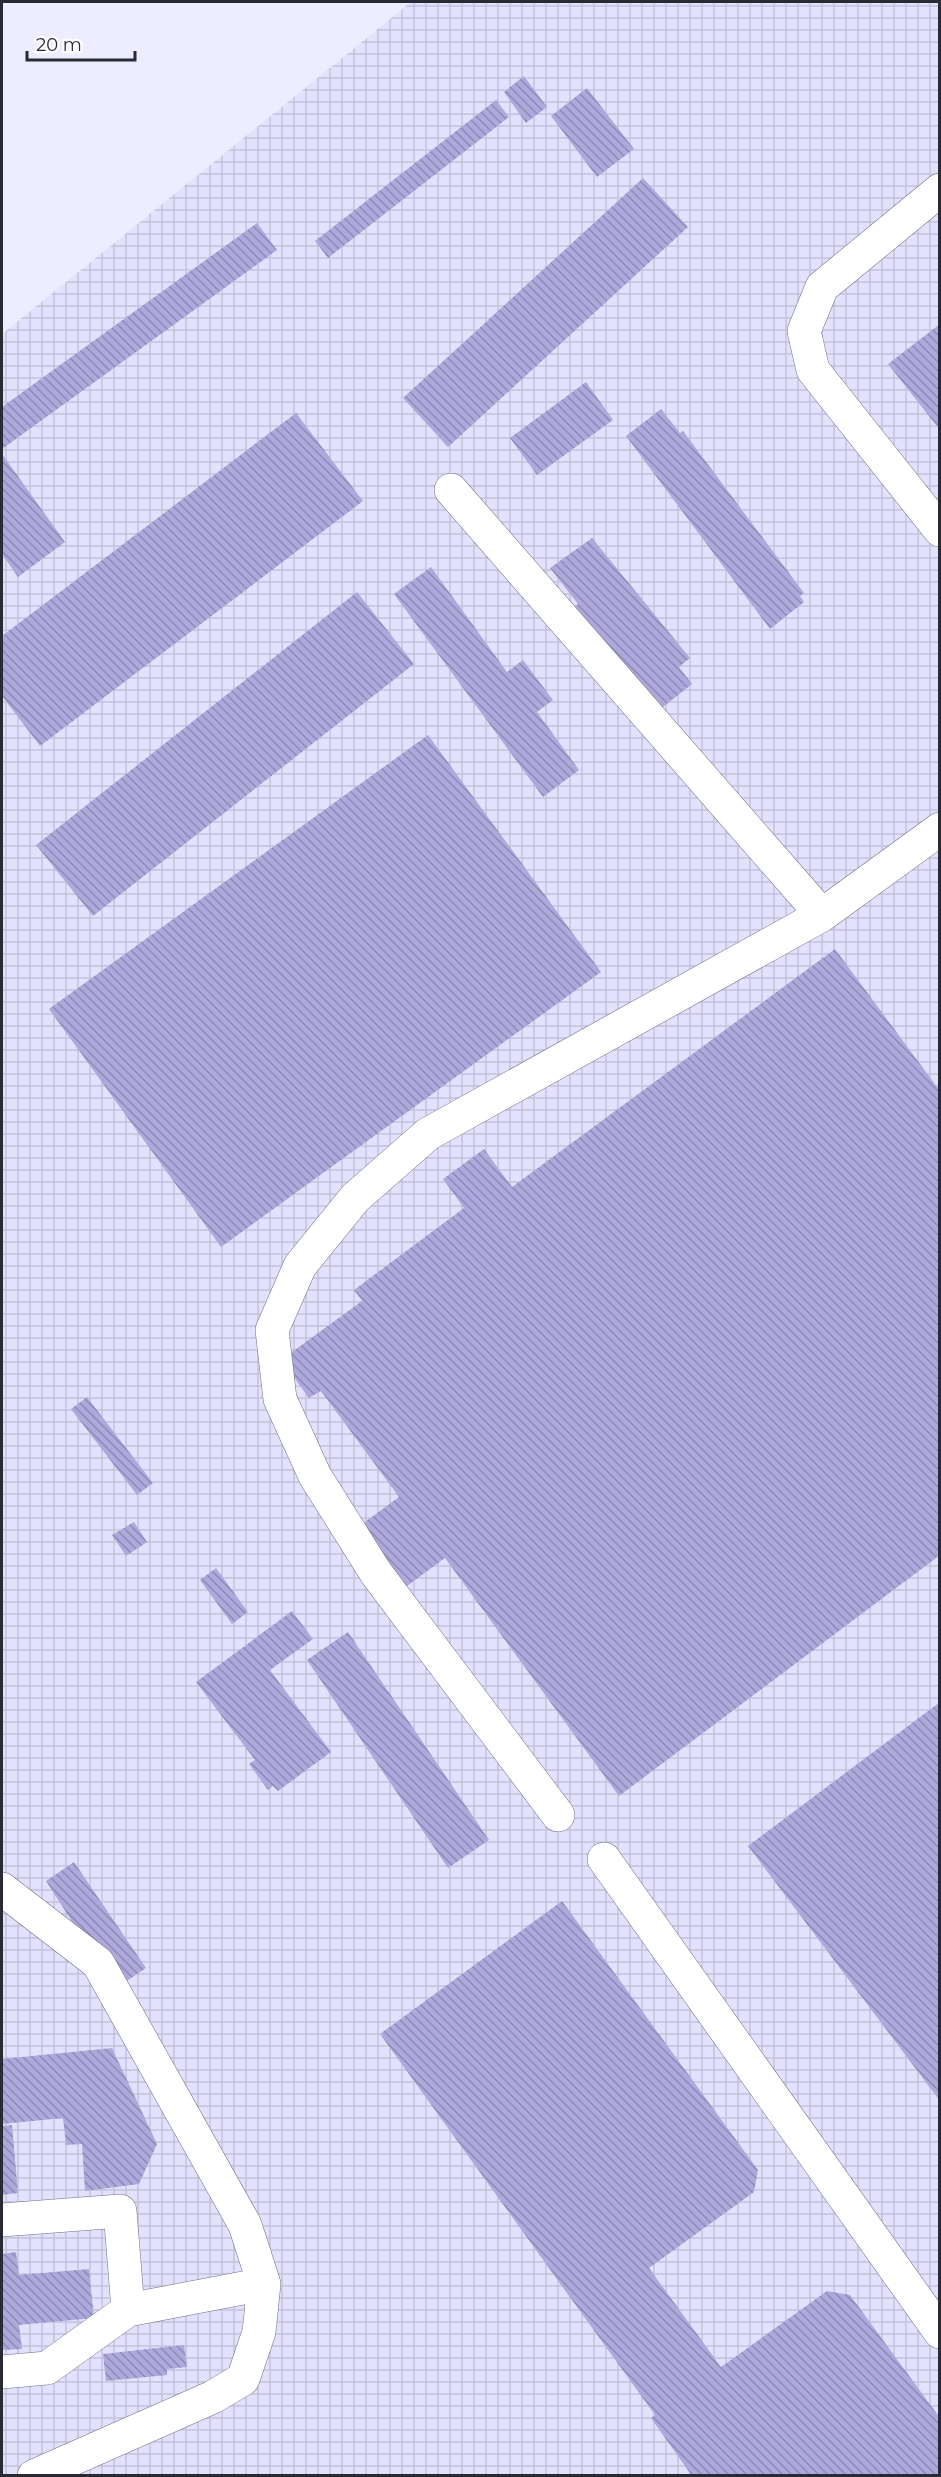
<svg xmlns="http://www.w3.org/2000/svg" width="941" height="2477" font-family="Montserrat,sans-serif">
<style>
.industrial{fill:url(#industrial-grid)}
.building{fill:url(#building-back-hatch)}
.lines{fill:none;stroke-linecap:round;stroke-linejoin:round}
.minor-casing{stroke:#6e6d86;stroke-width:34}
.minor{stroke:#fff;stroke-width:33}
</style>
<defs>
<pattern id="industrial-grid" width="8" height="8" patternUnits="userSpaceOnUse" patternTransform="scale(1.5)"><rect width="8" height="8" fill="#e3e2fe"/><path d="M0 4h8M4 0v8" fill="none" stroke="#c3c2da"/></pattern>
<pattern id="building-back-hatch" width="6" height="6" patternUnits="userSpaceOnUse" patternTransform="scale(1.5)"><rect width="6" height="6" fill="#ada9dd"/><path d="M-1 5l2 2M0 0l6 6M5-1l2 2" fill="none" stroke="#8d8ab4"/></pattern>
</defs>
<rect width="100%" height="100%" fill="#eeedff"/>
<path class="industrial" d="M411 2H939V2475L2 2476V334Z"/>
<path class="building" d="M524 76 547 107 526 123 504 92Z
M587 88 634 149 597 177 551 116Z
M496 100 509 117 328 258 315 241Z
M643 178 688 227 448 447 403 398Z
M257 223 277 250 2 449V407Z
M940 324V430L888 364Z
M586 382 613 420 537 475 510 438Z
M661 409 680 433 683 431 804 593 800 596 804 602 770 629 626 436Z
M296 413 363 501 40 746 2 696V636Z
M2 454 65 542 18 577 2 554Z
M592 538 690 658 679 667 692 684 658 711 569 610 578 604 550 568Z
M431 567 507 672 523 660 553 700 537 712 579 770 543 797 394 594Z
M357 592 414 664 93 916 36 845Z
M428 735 601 972 221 1247 49 1009Z
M835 949 940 1091V1555L619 1796 445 1558 403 1589 358 1527 399 1497 321 1391 309 1398 281 1360 362 1301 354 1290 464 1208 443 1179 484 1149 512 1187Z
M87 1397 153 1483 137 1495 71 1409Z
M134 1522 147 1542 126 1556 112 1535Z
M216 1568 248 1612 232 1624 200 1580Z
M292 1611 313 1639 270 1670 331 1752 278 1791 273 1786 268 1790 249 1764 255 1760 196 1682Z
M348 1632 489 1840 448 1868 307 1660Z
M940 1702V2101L748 1846Z
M74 1862 146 1968 118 1987 87 1945 46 1881Z
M562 1901 758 2170 754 2192 649 2268 721 2367 827 2291 850 2295 940 2418V2476H692L651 2418 655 2415 380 2034Z
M112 2048 157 2144 139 2184 85 2191 82 2144 66 2145 63 2118 2 2124V2059Z
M12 2125 18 2193 2 2195V2126Z
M16 2252 19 2275 89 2269 94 2318 19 2325 22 2349 2 2350V2254Z
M184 2345 187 2367 167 2369V2375L106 2381 103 2354Z"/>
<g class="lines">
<g class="minor-casing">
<path id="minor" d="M940 190 822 287 804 331 813 370 940 530
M451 490 822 915
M558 1815 376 1573 315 1476 280 1399 272 1330 300 1266 355 1198 428 1134 822 915 940 829
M604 1859 940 2332
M2 1889 98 1963 245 2225 264 2284 128 2310 47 2368 2 2372
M2 2220 120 2211 128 2310
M34 2476 213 2397 243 2379 259 2332 264 2284"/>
</g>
<use href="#minor" class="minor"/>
</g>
<rect width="941" height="2477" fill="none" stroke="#2a2a34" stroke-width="6"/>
<path d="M27 51v9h108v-9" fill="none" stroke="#2a2a34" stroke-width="3"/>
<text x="36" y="51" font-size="18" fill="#2a2a34" stroke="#fdfdfd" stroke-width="4.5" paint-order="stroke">20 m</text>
</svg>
